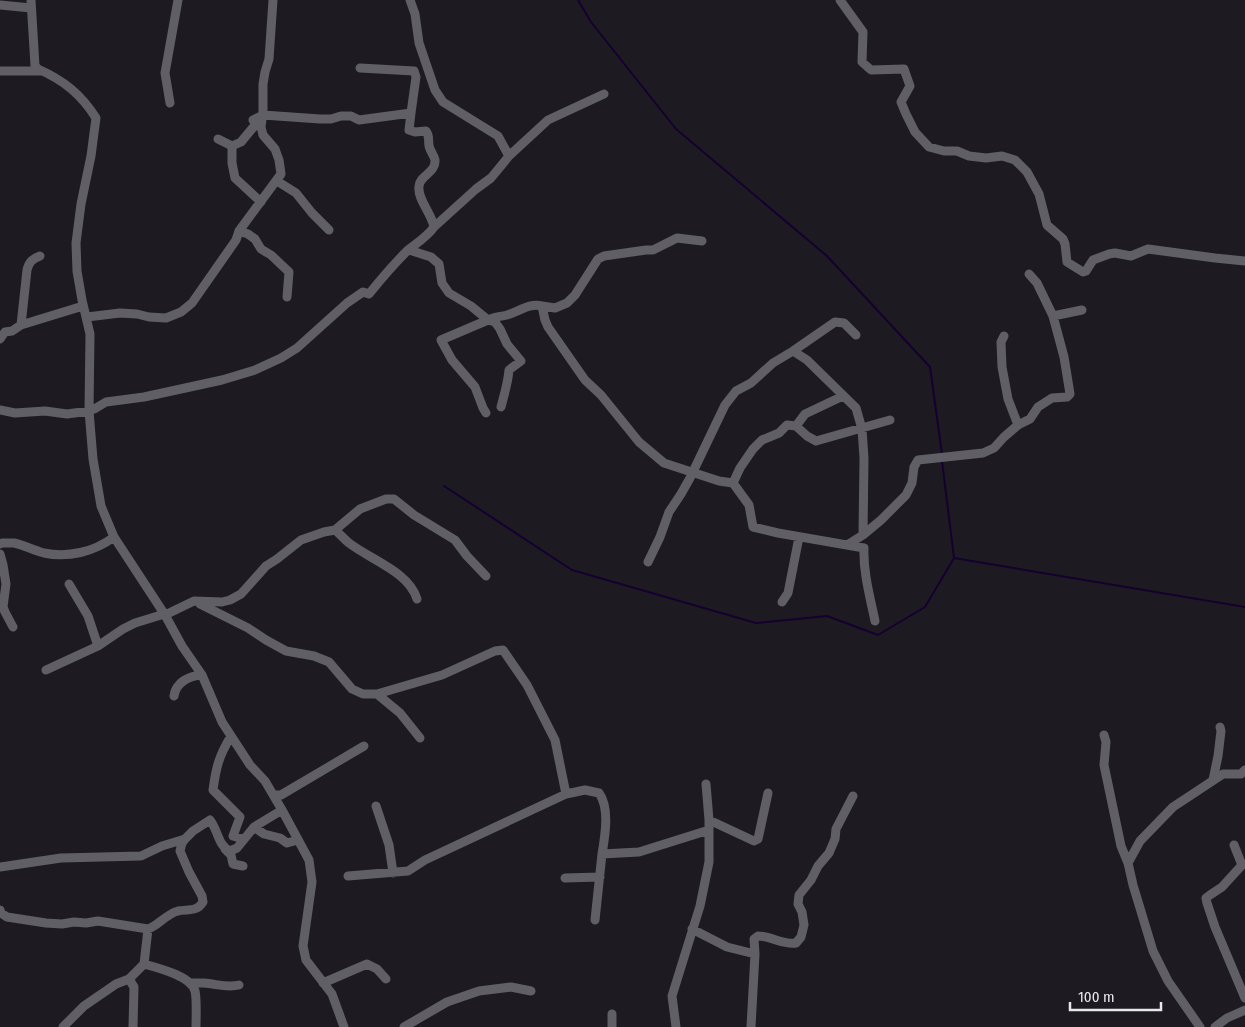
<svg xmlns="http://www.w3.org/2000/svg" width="1245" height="1027" font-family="'Fira Sans Condensed',sans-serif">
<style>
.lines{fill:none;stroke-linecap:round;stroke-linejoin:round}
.stream{stroke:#15002f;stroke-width:2}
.minor{stroke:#615f66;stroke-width:9}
</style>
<rect width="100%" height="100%" fill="#1d1b21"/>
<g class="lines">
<path class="stream" d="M578 0 591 22 676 129 827 256 930 367 942 454
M942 461 954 558
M444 486 572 570 756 623 827 616 878 635 925 607 954 558 1245 607"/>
<path class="minor" d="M410 0 415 14 419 43 435 90 443 102 498 136 509 156 548 120 604 94
M840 0 863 32 862 62 871 70 904 69 910 86 901 102 906 114 915 132 929 147 944 151H957L969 156 986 158 1002 156 1015 160 1027 172 1039 194 1047 225 1063 239 1065 244 1067 262 1083 272 1086 271 1093 260 1109 254 1115 253 1131 256 1148 249 1215 258 1245 261
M0 5 31 8
M360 68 414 71 416 77 411 113
M0 71H42
M170 103 165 73 178 0
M218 139 232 146
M277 181 296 193 312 213 329 230
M434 227 476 189 491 178 509 156
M239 231 248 234 255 239 261 249 271 255 289 272 287 297
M409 250 431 257 439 264 442 283 449 293 471 306 488 320C495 316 500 317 507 315 520 311 529 303 542 306L545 320 548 327 585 380 601 395 639 442 664 463 719 481 733 483 749 505 753 527 778 533 864 548C863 572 870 597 875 621
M1029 274 1037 283 1053 316
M542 306 555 308 567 303 575 295 598 259 604 256 646 250H653L677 238 702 241
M87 317 120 313 137 314 149 317 166 318 181 312 192 303 236 240 239 231 281 174 279 160 275 149 263 135 261 127 263 111V84L265 72 269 59 273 0
M21 325 27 270C29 262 32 259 40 256
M1004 336 1001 342 1002 367 1008 399 1018 425
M0 339 5 332 12 331 21 325 83 306
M793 351 807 360 856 408 862 429 864 458 863 535 847 545
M0 410 15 413 45 411 67 414 89 411 96 408 106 402 144 397 222 380 255 370 281 358 297 348 347 303 363 292 369 294C381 279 394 264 408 250 417 243 428 236 434 227 432 214 417 199 419 186 420 175 436 173 435 160 434 155 430 151 429 146 428 140 430 136 426 131L415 132 409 130 411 113 359 120 351 116H341L331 119H320L263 115 253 120 256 124 241 142 232 146V163L235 178 261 202
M486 413 483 408 475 387 452 360 441 340 488 320 495 322 500 329 507 344 521 361 509 370C508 383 504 395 501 407
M796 426 805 414 843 396
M733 483 740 468 753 449 762 440 779 433 787 425 796 426 807 436 816 441 890 420
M335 530C340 534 344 539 349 543 371 560 409 572 417 599
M863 535 881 520 906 495 912 483 914 467 918 460 983 453 994 448 1004 437 1018 425 1030 419 1038 407 1052 398 1067 397 1070 394 1064 357 1053 316 1082 310
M0 544 2 543C6 543 10 543 14 543 24 545 33 550 44 553 68 558 94 552 114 537
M0 554 3 565 6 584 3 607 5 612 13 627
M648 562 660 537 669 512 681 494 690 478 725 405 736 391 751 383 773 363 793 351 835 322 844 323 856 335
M69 584 88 616 98 646
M782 602 788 593 799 537
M200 604 248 628 266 640 286 651 314 656 329 662 352 689 363 694H377L442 675 495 651 503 650 527 685 555 740 566 794
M46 670 98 646 123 629 135 623 161 615H165L194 601 222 602 230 600 241 594 266 566 277 559 301 540 324 532 335 530 360 509 386 499H394L414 515 455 540 467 556 486 576
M377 694 400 713 420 738
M174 696C176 682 189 676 202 675
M1104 735 1106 742 1104 765 1121 846 1128 863
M231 736C219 756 216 767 213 790L240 817 233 836 243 839
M1213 780 1218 756 1221 731 1220 727
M274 795H281L364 746
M376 806 389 845 393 873
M282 810 309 860 312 882 303 946 306 960 332 994 344 1027
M709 820 754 841 758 839 768 793
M254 827 264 834 280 838 287 843 298 840
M1234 845 1242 865 1222 887 1210 895 1206 898 1207 903 1215 927 1245 998
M225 849 231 855 233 864 243 866
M0 867 61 858 141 856 162 846 185 839 193 831 210 820C218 830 218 846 230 851L237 848 254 827 282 810 265 781 250 765 222 722 202 675 182 646 165 615 114 537 101 506 93 459 89 411 90 334 82 300 77 271 76 243 81 204 91 156 96 118C81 94 63 80 38 69L35 66 31 0
M348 876 408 871 425 860 566 794 585 790 599 793C610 808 605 836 602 854L639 852 709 830
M565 878 600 877
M0 910 1 913 7 917 46 923 62 924 74 922 86 923 98 921 148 929C158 926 166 914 178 911 188 909 197 912 203 902L202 896 189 872 180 851 182 843 185 839
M595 920 602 854
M692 929 727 947 755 954
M144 964 148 929
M129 979 144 964C158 968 191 976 195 991 197 999 196 1018 196 1027
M191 983C196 983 200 983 204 983 217 984 227 988 239 985
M323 983 367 964 377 969 386 979
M612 1014V1027
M63 1027 84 1006 116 984 129 979 134 987 133 1027
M404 1027 447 1002 479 991 511 987 531 991
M676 1027 672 996 700 906 709 862V820L706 784
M751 1027 755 954 754 939 758 936C771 936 783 945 796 943L801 937 804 925 802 912 798 904 799 895 811 880 818 866 829 853 835 839 836 829 853 796
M1200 1027 1168 981 1153 951 1133 885 1128 863 1140 841 1173 807 1223 774H1241L1245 770
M1215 1027 1227 1018 1245 1010"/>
</g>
<path d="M1070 1002v8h91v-8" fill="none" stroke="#e8e7eb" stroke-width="2.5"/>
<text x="1078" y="1002" font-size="15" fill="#e8e7eb" stroke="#1d1b21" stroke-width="4" paint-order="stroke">100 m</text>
</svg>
